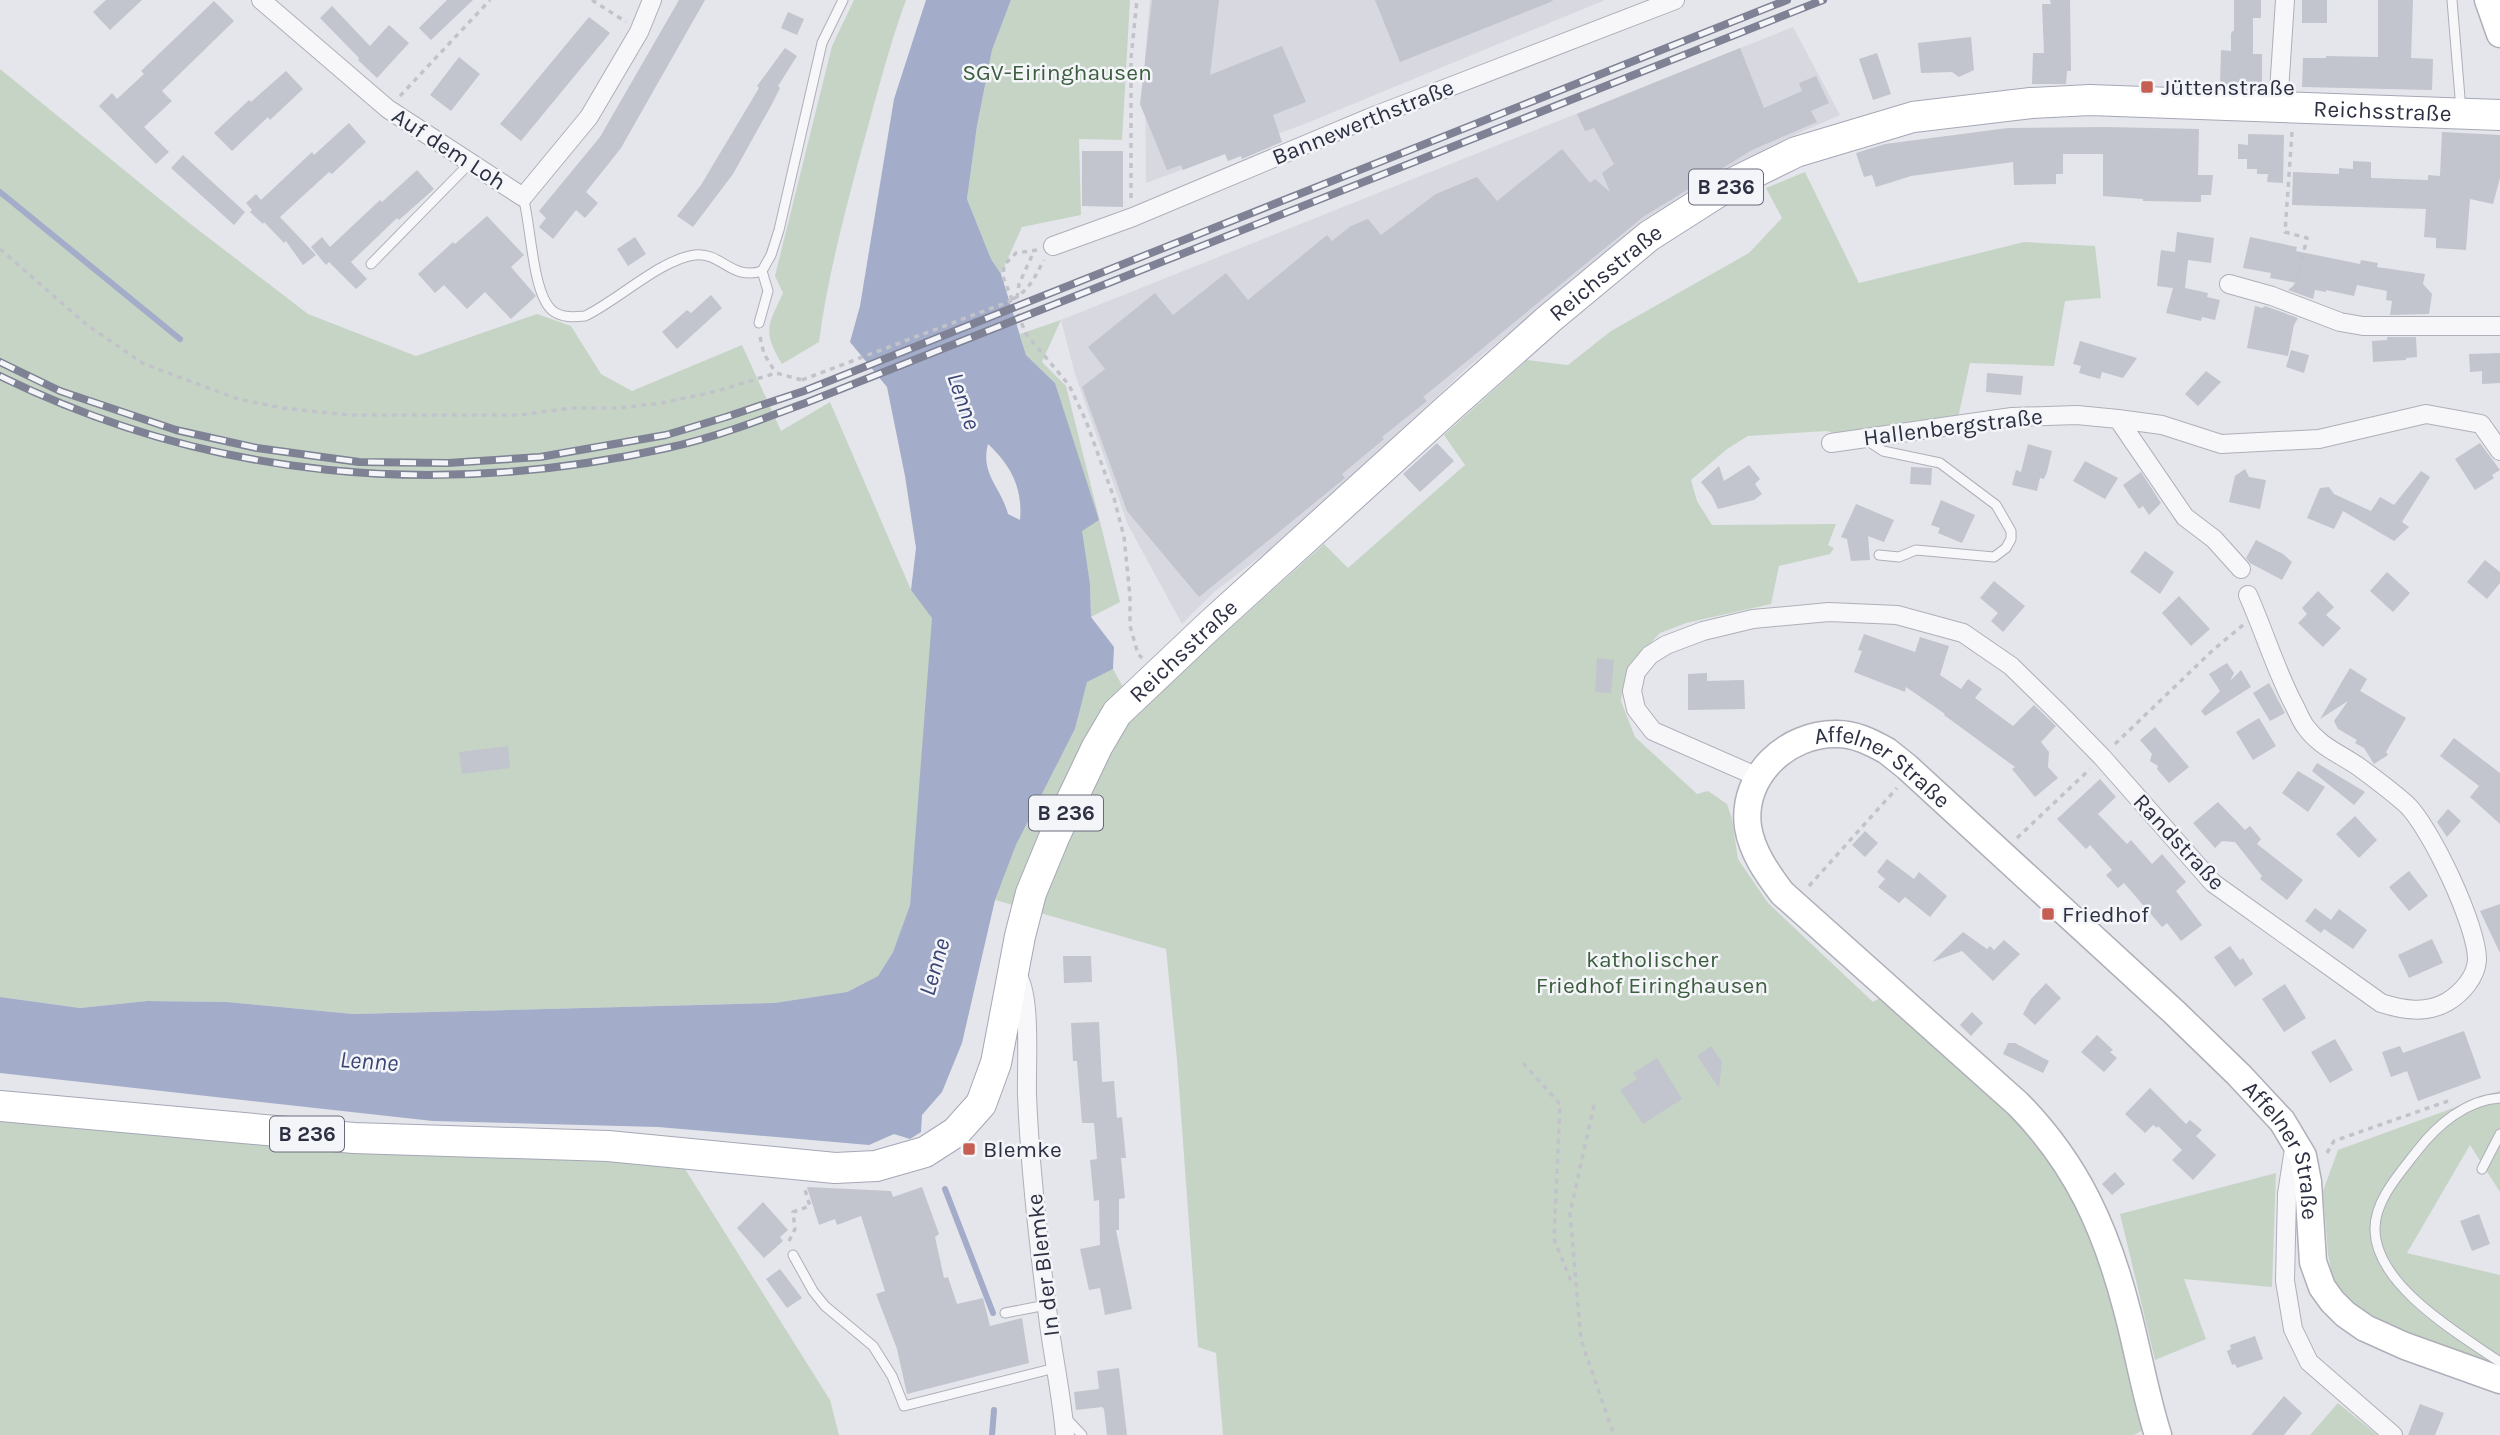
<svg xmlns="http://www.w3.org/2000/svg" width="2500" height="1435" font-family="Karla,sans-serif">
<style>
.built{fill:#d7d8e0}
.green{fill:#c6d4c6}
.water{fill:#a3acc8;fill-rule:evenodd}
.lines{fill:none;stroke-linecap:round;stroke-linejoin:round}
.stream{stroke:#a3acc8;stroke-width:6}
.building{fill:#c2c4ce}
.service-casing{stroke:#aeafb9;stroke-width:11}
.minor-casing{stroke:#aeafb9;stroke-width:20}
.secondary-casing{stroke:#aeafb9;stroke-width:29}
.primary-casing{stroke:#a5a7b6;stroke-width:32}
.path{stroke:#c2c3ca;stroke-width:3.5;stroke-dasharray:5 5;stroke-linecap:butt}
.service{stroke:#f7f7fa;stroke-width:9}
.minor{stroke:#f7f7fa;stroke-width:18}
.secondary{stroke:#fff;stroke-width:26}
.primary{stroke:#fff;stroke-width:30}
.rail-casing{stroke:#7f8294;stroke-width:8}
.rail{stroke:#f4f5f9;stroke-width:5;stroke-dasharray:16;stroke-linecap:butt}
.path-bridge{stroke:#c2c3ca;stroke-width:3.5;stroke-dasharray:5 5;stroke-linecap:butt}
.poi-dot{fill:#c55f54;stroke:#f4f5f9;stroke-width:2.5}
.labels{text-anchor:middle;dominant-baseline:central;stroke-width:5;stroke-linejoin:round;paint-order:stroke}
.shield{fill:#f4f5f9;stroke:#696b7a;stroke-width:2}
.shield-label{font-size:21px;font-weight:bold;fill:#2d3043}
.park-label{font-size:23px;fill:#3b5d3d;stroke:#f4f5f9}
.poi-label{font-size:23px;fill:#2d3043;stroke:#f4f5f9;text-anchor:start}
.street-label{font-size:23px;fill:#2d3043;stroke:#f4f5f9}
.water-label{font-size:24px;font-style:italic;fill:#3a4574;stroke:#f4f5f9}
</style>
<rect width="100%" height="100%" fill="#e5e6eb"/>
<path class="built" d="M1150 0H1605L1307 123 1146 183 1145 57Z
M1793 27 1840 115 1774 144 1641 222 1467 368 1295 530 1214 592 1182 624 1128 525 1075 374 1061 320Z"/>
<path class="green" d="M854 0H906C887 52 874 106 859 159 843 220 827 280 819 342L782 364C762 330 768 326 783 293L775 276 832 46Z
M1011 0H1130L1122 140 1079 139 1081 215 1022 227 1001 274 991 259 967 199 977 126 992 50Z
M0 69 188 222 308 314 416 356 537 314 571 326 601 374 632 391 742 345 781 431 830 402 911 590 933 618 910 905 893 952 878 976 847 992 774 1003 353 1014 227 1002 147 1001 80 1008 0 997Z
M1805 172 1859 283 2024 242 2095 246 2101 298 2065 301 2054 366 1970 363 1958 418 1833 433 1827 431 1748 436 1727 449 1691 480 1697 501 1712 525 1836 524 1828 545 1834 548 1830 554 1779 566 1771 604 1686 623 1660 633 1637 657 1624 683 1621 701 1635 737 1697 794 1708 791 1727 804 1732 819 1738 859 1768 903 1873 1002 1883 996 2015 1113 2058 1163 2103 1262 2147 1428 2134 1435H1223L1216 1353 1198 1347 1177 1060 1166 949 995 900 1016 845 1075 729 1087 681 1113 669 1137 712 1324 544 1348 568 1465 465 1444 435 1527 360 1568 365 1611 331 1749 253 1782 218 1766 188Z
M1061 320 1042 362 1066 386 1120 602 1091 617 1090 584 1055 383 1026 355 1020 334Z
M2500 1091V1192L2470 1145 2407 1253 2500 1275V1368L2420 1341 2358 1311 2334 1286 2328 1254 2323 1191 2338 1150Z
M0 1111 680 1161 830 1400 839 1435H0Z
M2276 1173 2272 1287 2184 1279 2206 1339 2155 1360 2120 1214Z
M2338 1403 2377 1435H2310Z"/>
<path class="water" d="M926 0H1011L992 50 977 126 967 199 991 259 1001 274 1026 355 1055 383 1099 520 1082 531 1090 584 1091 617 1114 647 1113 669 1087 682 1075 729 1016 845 995 900 962 1043 942 1092 922 1115 921 1132 910 1139 894 1134 869 1145 658 1127 433 1121 0 1073V997L80 1008 147 1001 227 1002 353 1014 774 1003 847 992 878 976 893 952 910 905 932 618 911 590 916 548 905 476 887 387 850 342 860 306 894 99ZM988 444C1011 465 1023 489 1020 520L1008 514C1001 487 980 474 988 444Z"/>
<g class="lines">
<path class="stream" d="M0 192 180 339
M945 1189 993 1313
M992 1435 994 1410"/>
</g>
<path class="building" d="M106 0H142L110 30 93 12Z
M447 0H473L431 40 419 28Z
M679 0H705L621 148 586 192 598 203 585 218 576 210 553 239 539 227 546 218 539 211 600 137Z
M1152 0H1219L1210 75 1282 46 1306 102 1273 115 1282 142 1242 159 1241 156 1228 161 1225 154 1183 170 1181 165 1167 170 1140 104Z
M1375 0H1552L1553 1 1400 62Z
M2050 0H2070L2071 71H2067L2066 84H2032L2033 53H2044L2042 4H2051Z
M2234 0H2261V18H2253V54H2262V86L2220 85 2221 50 2231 51V33L2234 30Z
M2302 0H2327V23H2302Z
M2378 0H2413L2411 58 2433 59 2432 90 2302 87 2303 58H2326V56L2378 57Z
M214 1 234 21 162 91 172 101 144 127 169 152 156 164 99 106 112 93 117 99 144 74 141 71Z
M332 6 370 46 389 25 409 43 377 78 358 60 359 58 320 18Z
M788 12 804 19 797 35 781 28Z
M589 17 610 33 521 141 500 124Z
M1971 37 1974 70 1959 77 1952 72 1921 73 1918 43Z
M785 48 797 56 778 86 780 88 772 104 733 174 693 227 677 216 701 185 750 103 759 88 757 86Z
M1740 48 1764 108 1802 91 1799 83 1816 76 1829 103 1811 111 1817 122 1752 150 1643 217 1423 397 1427 401 1382 437 1384 439 1342 474 1345 478 1199 597 1127 511 1082 387 1105 369 1088 347 1155 293 1173 315 1226 273 1248 300 1327 235 1332 241 1351 226 1368 219 1381 235 1436 194 1477 177 1497 201 1562 149 1590 183 1595 179 1610 192 1602 173 1614 164 1594 128 1585 131 1577 114Z
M1877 53 1891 94 1873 100 1859 59Z
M459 57 480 74 451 111 430 95Z
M286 71 303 89 270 120 268 117 232 151 214 133 249 100 251 102Z
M349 123 366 142 332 174 329 172 280 217 316 255 303 265 286 241 284 243 264 222 263 224 250 212 252 210 246 203 256 194 261 200 312 152 314 155Z
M2106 127 2199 129 2198 175H2213L2211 195H2201V202L2143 201V199L2103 196V154H2063V174H2056V184L2014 185 2013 162 1911 176 1876 187 1872 175 1864 177 1856 153 1885 144 2008 128Z
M2442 132 2500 135V178L2493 204 2470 199 2466 250 2436 248V238L2424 237 2426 209 2292 205 2293 172 2339 174V168L2353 169V161L2371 162V178L2428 180V175L2440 176Z
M2248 134 2284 135 2283 183 2267 182 2268 174H2257V169H2247V159H2238V144L2248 145Z
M1082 151H1123V207L1082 206Z
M183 155 245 212 234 225 171 168Z
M417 170 434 189 399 220 397 218 351 262 367 279 356 289 329 262 326 265 311 247 322 237 330 247 380 200 382 202Z
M487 216 524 255 511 267 536 296 511 319 485 292 467 309 444 285 435 293 418 274 453 242 455 244Z
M2177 232 2214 238 2211 263 2188 260 2185 288 2208 293 2207 297 2220 300 2215 320 2202 317 2201 321 2166 313 2173 288 2157 286 2159 267 2161 250 2175 252Z
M635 237 646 254 628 266 617 249Z
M2250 237 2297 247 2296 251 2360 264 2361 260 2378 263 2377 267 2425 274 2423 284 2432 294 2429 314 2390 315 2392 301 2386 300 2387 291 2357 285 2354 296 2326 290V292L2315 290 2313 299 2288 290 2297 283 2270 278 2271 273 2243 268Z
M711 295 722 308 677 349 662 332 687 310 691 313Z
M2255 306 2262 308 2265 306 2298 318 2294 325 2288 356 2247 348Z
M2387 337H2416L2417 357 2406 358V360L2373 362 2372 341 2387 340Z
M2080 341 2137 358 2123 378 2102 372 2100 379 2079 373 2081 366 2073 364Z
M2291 350 2309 355 2304 373 2286 367Z
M2500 353V383L2482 384V371L2470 372 2469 354Z
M2206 371 2221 382 2198 406 2185 394Z
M1987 373 2023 376 2021 395 1986 392Z
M1437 443 1454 461 1420 492 1403 474Z
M2480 443 2500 470 2492 475 2494 478 2475 490 2455 459Z
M2028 444 2052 451 2047 472 2044 479 2040 478 2037 491 2012 485 2016 470 2021 472Z
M2085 461 2118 478 2105 499 2073 481Z
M1749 465 1760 479 1755 484 1762 494 1754 500 1718 509 1712 496 1701 482 1719 466 1724 481Z
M1911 467 1932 468 1931 485 1910 484Z
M2245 469 2249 477 2266 480 2260 509 2229 502 2235 476Z
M2421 471 2430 477 2402 522 2409 527 2394 541 2343 511 2334 529 2307 518 2320 488 2329 487 2334 494 2371 511 2380 497 2394 505Z
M2141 472 2161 503 2149 515 2143 506 2139 509 2123 485Z
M1941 500 1975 515 1962 543 1938 533 1940 528 1931 525Z
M1856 504 1894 520 1884 542 1868 536 1870 560 1851 561 1847 539 1841 537Z
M2256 540 2283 554 2292 562 2282 580 2250 563 2246 558Z
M2145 551 2174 572 2160 594 2130 572Z
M2485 560 2500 572V583L2487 599 2467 582Z
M2387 572 2410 593 2393 612 2370 591Z
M1994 581 2025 606 2003 632 1991 621 1998 613 1980 598Z
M2318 591 2334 607 2326 615 2341 628 2323 647 2298 623 2307 614 2302 608Z
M2179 596 2210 629 2191 646 2162 613Z
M1864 634 1915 652 1920 637 1949 646 1940 675 1961 689 1968 679 1982 689 1975 698 2013 726 2034 705 2056 726 2041 742 2049 752 2048 767 2058 778 2035 797 2012 769 2015 767 1944 715 1945 714 1906 687 1905 692 1854 672 1862 651 1858 650Z
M1597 658 1614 660 1611 693 1595 692Z
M2227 663 2234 673 2230 681 2241 670 2251 687 2205 716 2201 711 2220 691 2209 674Z
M2350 668 2367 679 2360 691 2406 718 2386 752 2388 755 2374 764 2364 748 2355 743 2357 740 2338 729 2334 721 2348 701 2320 719Z
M1707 673V681L1744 680 1745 709 1688 710V674Z
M2269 683 2285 713 2270 721 2253 693Z
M2259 718 2276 746 2253 760 2236 732Z
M2155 727 2189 767 2169 783 2157 769 2158 766 2150 761 2152 754 2140 740Z
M2454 738 2500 773V824L2470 797 2479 786 2440 756Z
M508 746 510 768 462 774 459 752Z
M2317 763 2365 792 2354 805 2312 771Z
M2298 771 2325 787 2308 812 2282 793Z
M2100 779 2116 797 2098 814 2127 844 2131 840 2152 864 2162 854 2186 882 2176 891 2202 925 2181 941 2167 923 2162 927 2124 883 2118 888 2106 875 2112 870 2090 845 2086 849 2057 819Z
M2218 802 2245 830 2250 826 2261 839 2257 844 2303 880 2287 900 2260 879 2262 876 2235 842 2222 841 2215 848 2193 823Z
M2448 809 2461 821 2447 837 2437 822Z
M2355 816 2377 840 2359 858 2336 834Z
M1865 831 1878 843 1865 857 1852 845Z
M1887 859 1914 879 1919 872 1947 896 1930 917 1905 897 1899 903 1878 887 1885 879 1877 872Z
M2409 871 2428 896 2409 911 2389 887Z
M2500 904V953L2480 911Z
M2315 908 2331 920 2339 909 2367 930 2353 949 2324 929 2321 933 2305 921Z
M1963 932 1987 949 1990 946 1994 950 2004 940 2020 954 1993 981 1962 951 1932 962Z
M2432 939 2443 963 2409 978 2398 955Z
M2230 946 2240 960 2243 958 2253 974 2235 987 2214 957Z
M1063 956H1091L1092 982 1064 983Z
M2046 983 2061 998 2035 1025 2023 1014 2031 999Z
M2285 984 2306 1018 2284 1032 2262 999Z
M1972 1012 1983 1023 1971 1036 1960 1025Z
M1099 1022 1102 1082 1114 1081 1117 1118 1122 1117 1126 1158H1121L1125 1198 1119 1199V1230H1116L1132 1309 1105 1315 1100 1288 1089 1290 1080 1249 1100 1245 1099 1200 1094 1201 1090 1160 1097 1159 1094 1123H1082L1077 1061H1073L1071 1023Z
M2464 1031 2481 1078 2418 1101 2407 1071 2391 1077 2382 1052 2400 1046 2403 1053Z
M2097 1035 2113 1050 2110 1052 2117 1058 2104 1072 2081 1052Z
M2335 1039 2353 1070 2330 1083 2311 1052Z
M2008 1043H2015L2049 1061 2043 1073 2003 1054Z
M1711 1046 1722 1062 1719 1088 1697 1056Z
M1657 1058 1682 1099 1643 1124 1620 1090 1637 1079 1633 1073Z
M2150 1088 2186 1124 2190 1120 2202 1130 2196 1136 2216 1155 2193 1180 2172 1160 2182 1150 2158 1126 2157 1128 2153 1125 2145 1133 2125 1114Z
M2115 1172 2125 1184 2112 1195 2102 1184Z
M807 1187 891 1191 893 1197 922 1187 939 1234 935 1237 944 1278 948 1277 957 1304 983 1298 990 1326 1022 1318 1029 1363 907 1394 897 1349 876 1294 885 1291 861 1216 837 1225 835 1219 819 1225Z
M763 1202 788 1230 780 1237 783 1241 764 1258 737 1228Z
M2479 1214 2490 1244 2472 1251 2460 1221Z
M780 1269 802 1298 787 1308 766 1279Z
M2255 1336 2263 1359 2237 1368 2235 1364 2232 1365 2227 1351 2231 1349 2230 1345Z
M1119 1368 1127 1435H1107L1104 1409 1102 1407 1076 1410 1074 1392 1099 1389 1097 1371Z
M2284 1396 2302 1413 2284 1435H2251Z
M2420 1404 2444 1413 2435 1435H2408Z"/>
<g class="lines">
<g class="service-casing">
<path id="service" d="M2452 0 2461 110
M523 197C531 223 532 295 553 311 562 318 574 317 585 316 617 301 661 259 695 255 722 252 731 281 762 271L771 255 779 230 822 43 843 0
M371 264 470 163
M759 323 768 291 762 271
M1865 439 1883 451 1940 463 1996 505 2011 531V539L2006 548 1994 557 1916 550 1899 557 1879 555
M2500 1098C2466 1100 2437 1125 2417 1151 2400 1173 2374 1201 2375 1230 2376 1286 2459 1334 2500 1362
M2482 1169 2500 1134
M793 1255 813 1291 825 1306 873 1346 892 1376 904 1406 1055 1368
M1005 1313 1046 1305
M1066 1418 1082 1435"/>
</g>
<g class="minor-casing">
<path id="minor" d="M261 0 388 109 523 197 589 117 639 32 652 0
M2278 107 2285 0
M1053 246 1133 217 1369 118 1675 0
M2229 284 2272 296 2340 322 2363 326H2500
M2118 419 2185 517 2214 539 2241 569
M1831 443 2012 417 2077 415 2118 419 2162 425 2221 444 2319 439 2426 414 2481 424 2500 451
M1758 777 1653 731 1636 709 1632 691 1636 672 1650 655 1666 645 1703 631 1753 619 1829 612 1897 615 1963 633 2011 666 2059 713 2102 757 2213 883 2381 1003C2403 1010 2426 1014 2447 1002 2462 993 2476 977 2477 960 2478 928 2430 825 2405 803 2391 791 2374 778 2359 767 2339 753 2320 747 2305 726 2300 719 2297 710 2293 703 2275 668 2264 631 2248 595
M1016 974C1032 990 1026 1070 1027 1095 1030 1172 1039 1248 1049 1324 1054 1361 1062 1398 1065 1435
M2295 1142 2287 1194 2285 1281 2293 1329 2309 1362 2393 1435"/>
</g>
<g class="secondary-casing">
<g id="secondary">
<path d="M2488 0 2500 34"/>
<path id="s1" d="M2158 1435C2145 1394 2138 1351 2127 1310 2106 1229 2077 1164 2018 1104L1782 893C1767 873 1752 852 1748 827 1741 776 1787 733 1837 734 1855 734 1871 742 1887 751L1907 767 2174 1012 2239 1075 2282 1121 2303 1156 2308 1182 2313 1262 2322 1287 2332 1301 2345 1314 2365 1328 2405 1346 2500 1380"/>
</g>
</g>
<g class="primary-casing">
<g id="primary">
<path id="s2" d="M0 1106 354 1138 608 1146 835 1168 876 1166 925 1152 956 1132 981 1104 996 1063 1020 936 1031 893 1055 835 1097 747 1117 713 1210 625 1450 407 1549 319 1649 236 1729 185 1796 152 1913 117 2031 103 2090 100 2500 115"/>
</g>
</g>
<path class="path" d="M592 0 626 22
M400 96 490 0
M2292 132 2285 232 2307 238 2295 288
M1131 198V58L1137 0
M0 249 87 325 144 364 238 399 282 408 349 415H519L573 408H618L662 403 717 391 776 373 802 380
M1037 250 1016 253 1004 265 1003 277 1026 334 1069 385 1086 421 1114 498 1124 537 1130 596V626L1138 654 1142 658
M1017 298 1019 284 1034 251
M1013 299C1030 290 1035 276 1044 260
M760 337 764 354 776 373
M2115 744 2213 650 2243 625
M2017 838 2090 769
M1809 886 1897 788
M1523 1063 1560 1104 1554 1239 1572 1284
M1594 1105 1570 1213 1581 1340 1614 1435
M2327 1153 2334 1141 2448 1101
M789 1241 795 1229 793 1212 810 1206 805 1190"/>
<use href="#service" class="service"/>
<use href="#minor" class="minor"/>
<use href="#secondary" class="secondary"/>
<use href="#primary" class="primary"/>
<g class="rail-casing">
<path id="rail" d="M0 362 60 391 176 430 257 448 359 462 448 463 540 457 666 435 726 417 804 391 1787 0
M0 376C211 479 438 499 667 448 714 438 763 419 808 402L1823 0"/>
</g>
<use href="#rail" class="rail"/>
<path class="path-bridge" d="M802 380 1013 300"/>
</g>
<g class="poi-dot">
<rect x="2140" y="80" width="14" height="14" rx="3.5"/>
<rect x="2041" y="907" width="14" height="14" rx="3.5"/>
<rect x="962" y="1142" width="14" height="14" rx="3.5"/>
</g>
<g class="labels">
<g class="shield">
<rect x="1689" y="169.5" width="74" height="35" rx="5"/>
<rect x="1029" y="795.5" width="74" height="35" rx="5"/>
<rect x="270" y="1116.5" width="74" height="35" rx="5"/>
</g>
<g class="shield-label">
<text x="1726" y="187">B 236</text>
<text x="1066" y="813">B 236</text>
<text x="307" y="1134">B 236</text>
</g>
<g class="park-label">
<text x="1057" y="72">SGV-Eiringhausen</text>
<text x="1652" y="959">katholischer<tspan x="1652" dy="26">Friedhof Eiringhausen</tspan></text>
</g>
<g class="poi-label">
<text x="2161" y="87">Jüttenstraße</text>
<text x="2062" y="914">Friedhof</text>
<text x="983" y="1149">Blemke</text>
</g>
<g class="street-label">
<text stroke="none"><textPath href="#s2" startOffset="2898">Reichsstraße</textPath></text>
<text transform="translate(1363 122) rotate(-22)">Bannewerthstraße</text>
<text transform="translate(449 149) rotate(33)">Auf dem Loh</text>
<text stroke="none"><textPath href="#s2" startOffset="2079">Reichsstraße</textPath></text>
<text transform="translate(1953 427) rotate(-7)">Hallenbergstraße</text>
<text stroke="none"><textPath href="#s2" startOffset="1512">Reichsstraße</textPath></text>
<text stroke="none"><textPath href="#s1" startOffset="957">Affelner Straße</textPath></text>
<text transform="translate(2179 842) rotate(47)">Randstraße</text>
<text stroke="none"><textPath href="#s1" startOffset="1524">Affelner Straße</textPath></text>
<text transform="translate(1043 1265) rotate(-97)">In der Blemke</text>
</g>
<g class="water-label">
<text transform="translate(964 401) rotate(71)">Lenne</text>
<text transform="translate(934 967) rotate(-74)">Lenne</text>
<text transform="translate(369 1061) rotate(4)">Lenne</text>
</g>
</g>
</svg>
